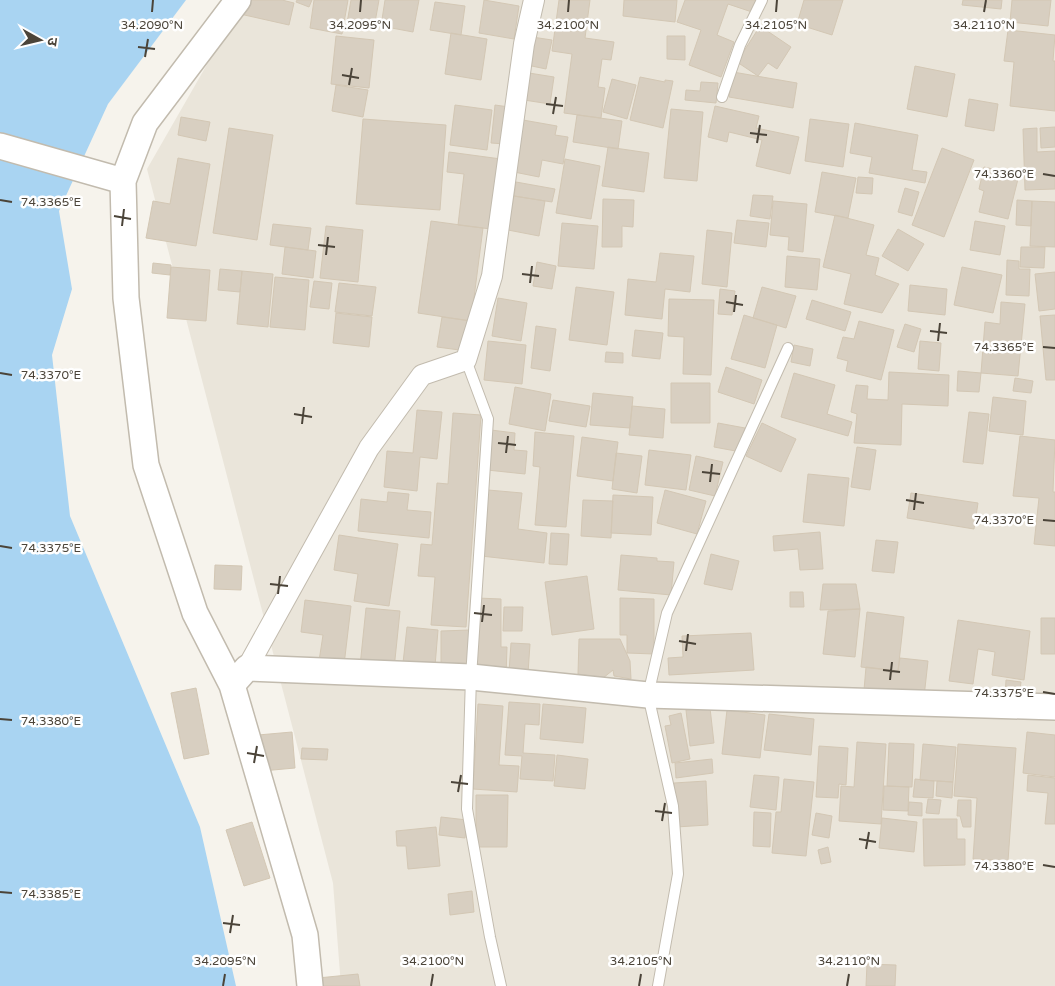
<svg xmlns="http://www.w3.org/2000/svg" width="1055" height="986" font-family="'Varela Round','Noto Sans Devanagari',sans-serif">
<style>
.residential{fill:#eae5da}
.water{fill:#a9d4f2}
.building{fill:#d8cfc1;stroke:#d3c7b4}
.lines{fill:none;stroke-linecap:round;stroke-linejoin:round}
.service-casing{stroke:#c2bbae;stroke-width:12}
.minor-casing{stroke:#c2bbae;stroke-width:22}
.tertiary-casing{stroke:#c2bbae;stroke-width:28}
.service{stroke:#fff;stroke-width:10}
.minor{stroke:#fff;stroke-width:20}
.tertiary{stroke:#fff;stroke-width:25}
.ticks{fill:none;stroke:#4b4439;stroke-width:2}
.ticks-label{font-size:12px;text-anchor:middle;fill:#4b4439;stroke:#fff;stroke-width:5;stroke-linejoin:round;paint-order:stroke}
</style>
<rect width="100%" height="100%" fill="#f6f3ec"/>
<path class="residential" d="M244 0H1055V986H341L333 883 147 169Z"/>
<path class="water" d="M0 0H186L108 104 59 211 72 289 52 355 70 516 200 827 236 986H0Z"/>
<path class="building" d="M244 0H282L294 3 289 25 240 14Z
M297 0H312L309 7 296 2Z
M314 0H348L342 34 310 28Z
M351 0H379L374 28 347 23Z
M385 0H419L413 32 381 26Z
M484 0 519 6 514 39 479 33Z
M559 0H590L585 38 614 42 611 60 602 59 598 87 605 88 601 118 564 113 572 54 552 51Z
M624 0H677L675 22 623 16Z
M685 0H756L752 12 728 4 717 35 734 42 721 77 689 65 701 30 677 22Z
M804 0H843L832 35 797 24Z
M963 0H1002L1001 9 962 5Z
M1012 0H1051L1048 26 1010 22Z
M435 2 465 6 461 35 430 30Z
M760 26 791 47 777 69 768 63 758 76 737 62Z
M1008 30 1055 35 1053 61H1055V111L1010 106 1014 62 1004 61Z
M451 33 487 39 481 80 445 74Z
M336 36 374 40 369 88 331 84Z
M667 36H685V60L667 59Z
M532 37 552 40 546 69 527 65Z
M915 66 955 74 947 117 907 109Z
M733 72 797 83 793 108 729 97Z
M529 73 554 77 550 104 524 100Z
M640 77 665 82V80L673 81 663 128 630 120Z
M612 79 636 85 627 119 603 112Z
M701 82 718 83 716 103 685 100 686 90 700 91Z
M336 85 368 90 363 117 332 111Z
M969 99 998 104 994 131 965 126Z
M455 105 492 110 487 150 450 145Z
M495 105 509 107 505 144 491 143Z
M715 106 759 116 756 128 799 137 790 174 756 166 762 140 729 132 727 142 708 137Z
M671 109 703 112 697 181 664 178Z
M577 115 622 121 618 149 573 142Z
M181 117 210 122 206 141 178 135Z
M363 119 446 125 440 210 356 204Z
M810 119 849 124 843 167 805 161Z
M523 120 557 126 555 135 568 137 563 164 542 160 539 177 514 172Z
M855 123 918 135 912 170 927 172 925 183 869 173 872 157 850 153Z
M1055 127V147L1041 148 1040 128Z
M229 128 273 135 257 240 213 233Z
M1037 128V152L1055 151V189L1025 190 1023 129Z
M608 147 649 153 644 192 602 186Z
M942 148 974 160 944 237 912 225Z
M449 152 501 159 491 229 458 225 464 174 447 172Z
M178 158 210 164 196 246 146 238 153 201 170 204Z
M565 159 600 166 591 219 556 213Z
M984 167 1019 175 1008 219 979 212 984 191 979 189Z
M822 172 856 178 848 218 815 212Z
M858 177 873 178 872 194 856 193Z
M516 182 555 189 552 202 514 196Z
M905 188 919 192 912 216 898 212Z
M753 195 773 196 770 219 750 216Z
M514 196 545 201 539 236 508 230Z
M603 199 634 200 633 227 622 226V247H602Z
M1017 200 1032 201 1031 226 1016 225Z
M773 201 807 204 803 252 788 250 789 237 770 235Z
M1032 201 1055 202V247L1030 246Z
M835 215 874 225 866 255 879 258 875 275 899 284 882 313 844 304 851 274 823 267Z
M737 220 769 223 766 247 734 243Z
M431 221 483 228 471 321 418 313Z
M975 221 1005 226 1000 255 970 250Z
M562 223 598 226 594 269 558 266Z
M273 224 311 228 308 250 270 245Z
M326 226 363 230 358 282 320 278Z
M898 229 924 244 908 271 882 256Z
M707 230 732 233 727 287 702 284Z
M285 247 316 251 313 278 282 274Z
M1021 247H1045L1044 268 1020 267Z
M660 253 694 256 690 292 665 289 662 319 625 315 628 279 656 282Z
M787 256 820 259 817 290 785 287Z
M1007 260 1019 261V269H1030L1029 296 1006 295Z
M537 262 556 266 552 289 533 286Z
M153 263 171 265 170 275 152 273Z
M171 267 210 270 206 321 167 318Z
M962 267 1002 275 993 313 954 305Z
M220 269 242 271 240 292 218 290Z
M242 271 273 274 268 327 237 324Z
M1055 272V309L1039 311 1035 274Z
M275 277 309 280 305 330 270 327Z
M314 281 332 283 329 309 310 307Z
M339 283 376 287 372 316 335 312Z
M910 285 947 289 945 315 908 311Z
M576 287 614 292 607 345 569 340Z
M762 287 796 296 786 328 753 318Z
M720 289 735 291 732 315 718 314Z
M498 298 527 303 521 341 492 336Z
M669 299 714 300 711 375 683 374 684 337 668 336Z
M812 300 851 312 845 331 806 319Z
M1001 302 1025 304 1018 376 981 373 985 322 1000 324Z
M336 313 372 317 369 347 333 343Z
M744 315 777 325 765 368 731 359Z
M1055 315V380H1046L1040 316Z
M442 317 471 321 467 351 437 347Z
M859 321 894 330 881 380 846 371 848 361 837 358 843 337 854 339Z
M905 324 921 329 914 352 897 347Z
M536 326 556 329 550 371 531 368Z
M635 330 663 333 660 359 632 356Z
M488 341 526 345 522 384 484 380Z
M920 341 941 343 939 371 918 369Z
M794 345 813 349 810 366 791 362Z
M606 352 623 353V363L605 362Z
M726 367 762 380 754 404 718 392Z
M958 371 981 373 979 392 957 391Z
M889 372 949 375 948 406 902 404 901 445 854 443 857 414 851 412 856 385 868 386 867 399 888 400Z
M794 373 835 385 827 414 852 422 848 436 781 417Z
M1015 378 1033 381 1031 393 1013 391Z
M671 383H710V423H671Z
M515 387 551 394 545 431 509 424Z
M593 393 633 397 630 428 590 425Z
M993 397 1026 401 1023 435 989 431Z
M553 400 590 406 586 427 549 421Z
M632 406 665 409 663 438 629 435Z
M417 410 442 412 437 459 420 457 417 491 384 487 387 451 413 453Z
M969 412 989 414 983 464 963 462Z
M453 413 481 415 466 627 431 625 435 577 418 576 421 544 432 545 437 483 448 484Z
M718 423 745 428 741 452 714 447Z
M762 423 796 439 781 472 746 456Z
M491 430 515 433 514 450 527 451 525 474 487 470Z
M535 432 574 436 566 527 535 525 540 467 533 466Z
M1020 436 1055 440 1053 492H1055V546L1034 544 1039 498 1013 496Z
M582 437 618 442 613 481 577 476Z
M857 447 876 450 870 490 851 487Z
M649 450 691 455 686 490 645 485Z
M616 453 642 456 637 493 612 489Z
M696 456 723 462 715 496 689 490Z
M808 474 849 478 844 526 803 522Z
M488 490 522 493 518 529 547 533 544 563 481 556Z
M665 490 706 501 697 534 657 523Z
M388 492 409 494 407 510 431 512 429 538 358 531 361 499 387 502Z
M911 493 978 503 974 529 907 518Z
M613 495 653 497 651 535 611 533Z
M583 500 613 501 611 538 581 536Z
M820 532 823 569 800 570 798 549 774 551 773 536Z
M551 533 569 534 567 565 549 564Z
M339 535 398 544 389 606 354 601 358 574 334 570Z
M876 540 898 542 894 573 872 571Z
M711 554 739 561 732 590 704 584Z
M621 555 657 558V561L674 562 671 595 618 590Z
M215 565 242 566 241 590 214 589Z
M587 576 594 629 552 635 545 582Z
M823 584H856L860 609 820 610Z
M790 592H803L804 607H790Z
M477 598 501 599V647H507L506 677 475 676Z
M620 598 654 599V654L627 653V635H620Z
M305 600 351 606 344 665 319 661 323 635 301 632Z
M504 607H523L522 631H503Z
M366 608 400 611 394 669 360 666Z
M860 609 855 657 823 654 828 611Z
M867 612 904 617 898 671 861 667Z
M1041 618H1055V654H1041Z
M958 620 1030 631 1024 680 992 675 995 652 978 649 973 684 949 681Z
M407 627 438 630 435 666 403 663Z
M470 630V673H441V631Z
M751 633 754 670 669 675 668 658 683 657 682 636Z
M579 639H620L630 661 631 679 614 676 613 670 603 678 578 674Z
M511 643 530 644 528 673 509 672Z
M900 658 928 661 924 697 864 690 866 667 898 671Z
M1006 680 1021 682 1019 698 1005 696Z
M196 688 209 754 184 759 171 693Z
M509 702 540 704 539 725 525 724 523 753 555 755 553 781 520 779 522 756 505 755Z
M478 704 503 706 499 765 519 766 517 792 473 789Z
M543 704 586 708 583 743 540 739Z
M710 708 714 743 690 746 686 710Z
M727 710 765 715 760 758 722 754Z
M681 713 690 759 672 763 665 726 671 725 669 716Z
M769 714 814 719 811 755 764 750Z
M292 732 295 768 262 771 258 735Z
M1027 732 1055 735V777L1023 773Z
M857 742 886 744 881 824 839 821 841 786 854 787Z
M889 743 914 744 912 787 887 786Z
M923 744 956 747 953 782 920 780Z
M958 744 1016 748 1008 861 973 859 977 798 954 796Z
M819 746 848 748 846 785 839 784 838 798 816 797Z
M302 748 328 749 327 760 301 759Z
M557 755 588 759 585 789 554 786Z
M712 759 713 773 676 778 675 763Z
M754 775 779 777 776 810 750 807Z
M1028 775 1055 778V824H1045L1048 793 1027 791Z
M784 779 814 782 806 856 772 853 776 812H781Z
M915 779 934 781 933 798 913 797Z
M706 781 708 825 676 827 674 783Z
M937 781 953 782 952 798 936 796Z
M884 786 909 787 908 811 883 810Z
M476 795H508L507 847H476Z
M928 799 941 800 939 814 926 813Z
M958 800H971V827H963L960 816H957Z
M909 802 922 803V816L908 815Z
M754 812 771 813 770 847 753 846Z
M816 813 832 816 829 838 812 835Z
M441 817 467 820 465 838 439 835Z
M882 818 917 822 914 852 879 848Z
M923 819H957V839H965V865L924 866Z
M252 822 270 878 244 886 226 830Z
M436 827 440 866 408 869 406 846H397L396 831Z
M828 847 831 862 821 864 818 850Z
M472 891 474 912 450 915 448 894Z
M867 964 896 965 895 986H866Z
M358 974 360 986H319L318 978Z"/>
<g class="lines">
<g class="service-casing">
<path id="service" d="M722 97 740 45 762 0
M466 360 488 419 471 677 467 809 490 937 501 986
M658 986 678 874 673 806 648 695 667 613 788 348"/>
</g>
<g class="minor-casing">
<path id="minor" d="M247 668 369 448 422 375 466 360 492 276 524 44 534 0"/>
</g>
<g class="tertiary-casing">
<path id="tertiary" d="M238 0 145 123 123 181 126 298 146 465 195 613 232 685 305 935 310 986
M0 146 123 181
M232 685 247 668 471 677 648 695 1055 707"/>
</g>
<use href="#service" class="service"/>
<use href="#minor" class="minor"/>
<use href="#tertiary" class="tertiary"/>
</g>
<path class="ticks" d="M152 12 153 0M360 12 361 0M568 12 569 0M776 12 777 0M984 12 986 0M138 47 155 49M145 57 148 39M342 75 359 78M349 85 352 68M546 104 563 106M553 114 556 97M750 133 767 135M757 143 760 125M1043 174 1055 176M0 200 12 202M114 216 131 219M122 226 124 209M318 245 335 247M326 255 328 237M522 274 539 276M530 283 532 266M726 302 743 305M734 312 736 295M930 331 947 333M938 341 940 323M1043 347 1055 348M0 373 12 375M294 414 312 417M302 424 304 407M498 443 516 445M506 453 508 436M702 472 720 474M710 482 712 464M906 500 924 503M914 510 916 493M1043 520 1055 521M0 546 12 548M270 584 288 586M278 594 280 576M474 613 492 615M482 622 484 605M679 641 696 644M686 651 688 634M883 670 900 672M890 680 892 662M1043 692 1055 694M0 719 12 720M247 753 264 756M254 763 257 746M451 782 468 784M458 792 461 775M655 811 672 813M662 821 665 803M859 839 876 842M866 849 869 832M1043 865 1055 867M0 892 12 893M223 923 240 925M230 933 233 915M223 986 225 974M431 986 433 974M639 986 641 974M847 986 849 974"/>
<g class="ticks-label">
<text x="152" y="29">34.2090°N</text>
<text x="360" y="29">34.2095°N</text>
<text x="568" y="29">34.2100°N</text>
<text x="776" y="29">34.2105°N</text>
<text x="984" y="29">34.2110°N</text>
<text x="1004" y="178">74.3360°E</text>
<text x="51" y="206">74.3365°E</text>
<text x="1004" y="351">74.3365°E</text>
<text x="51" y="379">74.3370°E</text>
<text x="1004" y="524">74.3370°E</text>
<text x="51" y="552">74.3375°E</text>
<text x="1004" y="697">74.3375°E</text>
<text x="51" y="725">74.3380°E</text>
<text x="1004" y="870">74.3380°E</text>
<text x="51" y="898">74.3385°E</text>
<text x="225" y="965">34.2095°N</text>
<text x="433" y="965">34.2100°N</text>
<text x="641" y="965">34.2105°N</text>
<text x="849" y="965">34.2110°N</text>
</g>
<g transform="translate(40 40) rotate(98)" stroke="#ffffff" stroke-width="4" paint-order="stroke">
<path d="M0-4L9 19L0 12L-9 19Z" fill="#4b4439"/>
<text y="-8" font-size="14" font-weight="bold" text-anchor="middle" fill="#4b4439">उ</text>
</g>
</svg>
